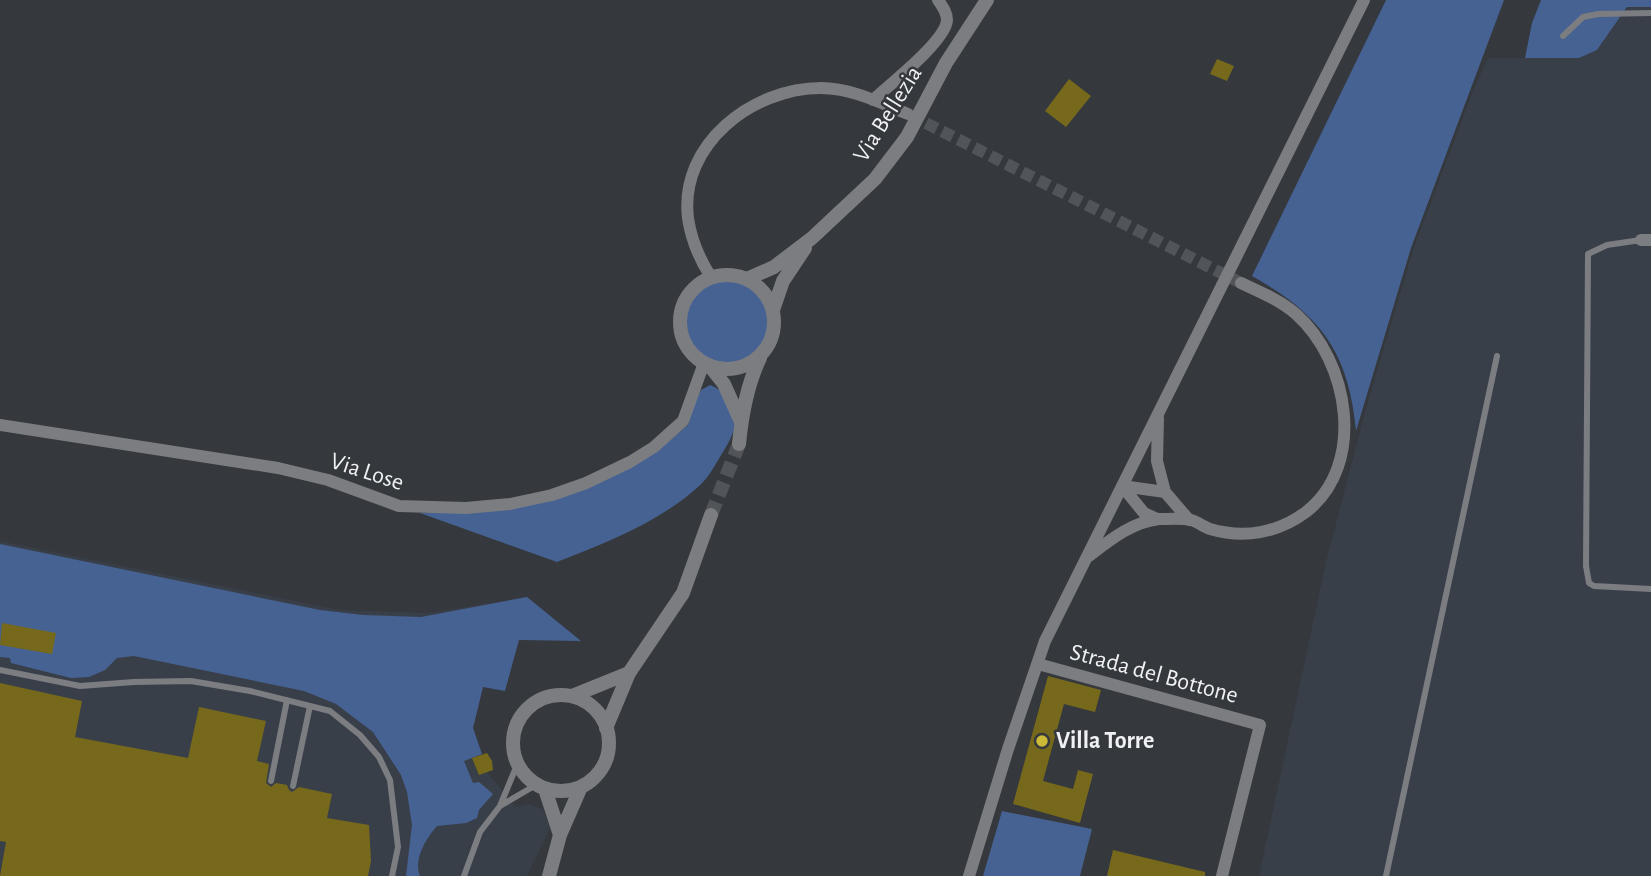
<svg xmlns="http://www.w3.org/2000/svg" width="1651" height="876" font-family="'Alegreya Sans',sans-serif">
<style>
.built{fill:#393f49}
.green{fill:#466293}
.building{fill:#76691c}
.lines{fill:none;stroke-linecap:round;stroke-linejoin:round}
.minor-tunnel{stroke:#515458;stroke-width:12;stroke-dasharray:12 6;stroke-linecap:butt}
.tertiary-tunnel{stroke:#515458;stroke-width:14;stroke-dasharray:14 7;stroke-linecap:butt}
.service{stroke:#7c7d80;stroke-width:6}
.minor{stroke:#7c7d80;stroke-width:12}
.tertiary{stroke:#7c7d80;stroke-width:14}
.poi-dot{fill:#cdb938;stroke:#35383c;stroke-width:2.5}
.labels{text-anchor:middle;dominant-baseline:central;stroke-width:5;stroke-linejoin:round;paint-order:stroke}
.street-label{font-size:24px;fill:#eff1f4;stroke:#35383c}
.poi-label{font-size:24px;font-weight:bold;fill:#eff1f4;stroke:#35383c;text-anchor:start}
</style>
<rect width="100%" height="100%" fill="#35383c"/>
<path class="built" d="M1628 7H1651V876H1259L1326 562 1368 401 1414 247 1475 86 1488 58H1579L1597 50Z
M0 541 339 610 429 613 527 597 505 691 483 687 473 728 487 772 516 807 529 804 543 809 550 828 527 876H0Z"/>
<path class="green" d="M1386 0H1504L1411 248 1356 431C1349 352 1320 314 1252 276Z
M1541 0H1651V7H1627L1597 50 1579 58H1525L1532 23Z
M680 322a47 47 0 1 1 94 0a47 47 0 1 1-94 0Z
M710 385C724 390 727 399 733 412 739 425 730 441 723 452 716 463 709 478 698 487 661 521 604 544 557 562L420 513 510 509 657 451 688 425 696 398 701 390Z
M0 544 320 610 363 615 421 617 527 597 581 641 519 640 505 691 483 687 473 728 482 754 464 761 473 783 479 782 493 794 479 810 477 818 466 823 437 826C426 838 413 860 420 876H406L412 825 407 792 401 775 373 732 336 704 304 691 134 656 117 658 105 670 89 677 71 678 11 663 10 658 0 657Z
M1002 811 1092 829 1080 876H983Z"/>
<path class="building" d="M1217 59 1234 66 1227 81 1210 74Z
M1069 79 1091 96 1066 127 1045 111Z
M2 623 56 633 52 654 0 645Z
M1048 676 1101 690 1095 712 1064 704 1043 781 1073 789 1078 770 1093 774 1080 823 1013 804Z
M0 683 82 701 75 737 188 758 199 707 266 721 257 761 269 764 266 783 271 787 276 783 287 785 289 790 292 792 299 787 332 794 327 818 369 825 371 861 368 876H0L6 842 0 841Z
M487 753 492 761 493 770 479 775 472 758Z
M1113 850 1205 872V876H1107Z"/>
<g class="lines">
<path class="minor-tunnel" d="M910 115 1241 283"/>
<path class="tertiary-tunnel" d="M711 515 739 444"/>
<path class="service" d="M1563 36 1583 17 1598 14 1651 13
M1641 240 1607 245 1588 254 1586 566 1589 583 1594 586 1651 589
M0 670 80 686 134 682 191 681 250 691 330 711 360 735 379 757 390 780 398 847 392 876
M517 765 500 806 536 785
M271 781 287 700
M293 786 310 706
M464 876 480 832 500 806
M1386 876 1497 356"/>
<path class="minor" d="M873 100C889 85 946 41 947 20 947 12 942 6 938 0
M1641 240H1651
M711 277C700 260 691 239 688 218 679 144 753 88 821 88 851 88 881 103 908 114
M1158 418 1157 461 1165 492 1189 520
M0 425 278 468 328 480 399 506 466 508 510 504 552 495 586 483 630 462 654 447 683 421 704 363
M1122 486 1144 513 1157 519
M1122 486 1165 492
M1089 556C1110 540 1132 522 1159 519 1168 519 1182 518 1191 520 1198 522 1204 527 1210 529 1244 539 1278 533 1306 512 1367 465 1349 361 1296 314 1280 300 1260 292 1241 283
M1038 664 1260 725 1222 876
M969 876 1008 749 1045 641 1364 0"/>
<path class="tertiary" d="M680 322a47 47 0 1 1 94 0a47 47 0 1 1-94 0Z
M747 279 774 267 812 238 875 179 907 137 946 63 987 0
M773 310 783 281 805 248
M709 365 724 384 741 422
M739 444C742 413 747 385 760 358
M513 743a48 48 0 1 1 96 0a48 48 0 1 1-96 0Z
M572 696 629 673
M606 728 629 673 683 593 711 515
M545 789 560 835
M549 876 560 835 581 787"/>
</g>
<circle class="poi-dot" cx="1042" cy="741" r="7"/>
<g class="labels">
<g class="street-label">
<text transform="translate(888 114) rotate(-58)">Via Bellezia</text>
<text transform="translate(367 472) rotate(18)">Via Lose</text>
<text transform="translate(1154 674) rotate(15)">Strada del Bottone</text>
</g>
<g class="poi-label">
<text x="1056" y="741">Villa Torre</text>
</g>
</g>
</svg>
